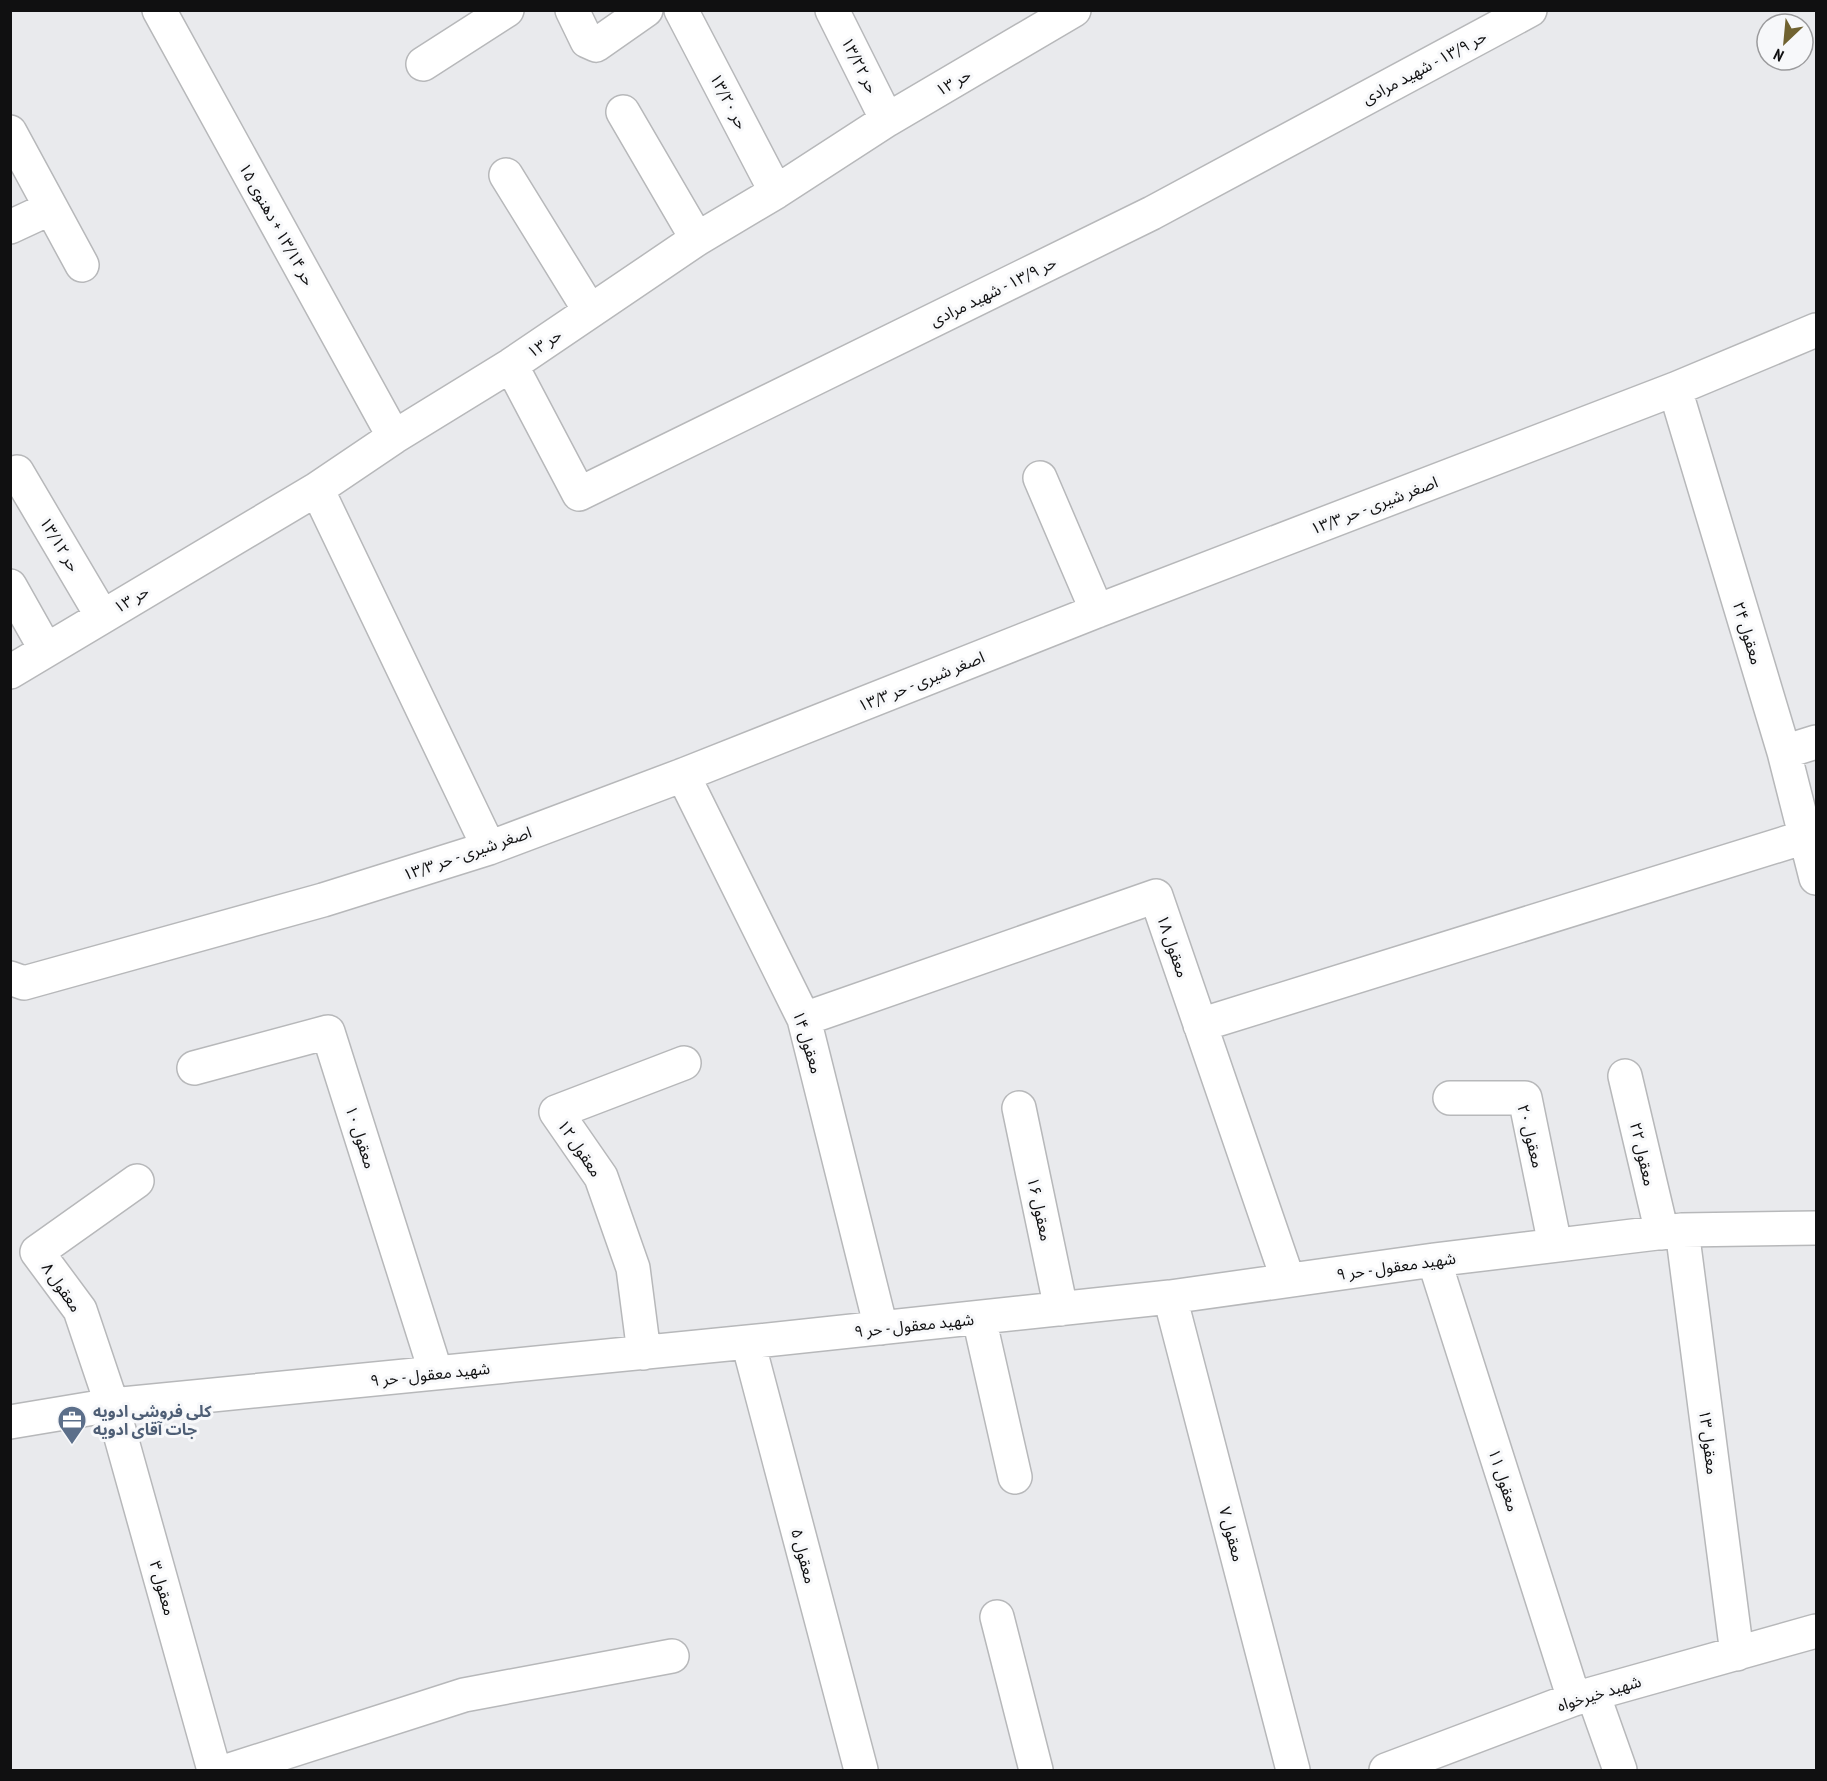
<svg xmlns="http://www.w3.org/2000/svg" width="1827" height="1781" font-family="'PT Sans Narrow','Noto Sans Arabic',sans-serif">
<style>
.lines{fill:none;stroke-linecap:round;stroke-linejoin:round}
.minor-casing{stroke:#b7b8ba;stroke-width:36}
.minor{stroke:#fff;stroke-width:33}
.labels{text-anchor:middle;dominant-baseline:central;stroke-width:6;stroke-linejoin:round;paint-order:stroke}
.street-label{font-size:16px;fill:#101011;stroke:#f7f8fa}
.service-label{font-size:16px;font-weight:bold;fill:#4e5e75;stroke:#f7f8fa;text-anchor:start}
</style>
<rect width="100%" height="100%" fill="#e9eaed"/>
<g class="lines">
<g class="minor-casing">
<path id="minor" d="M159 10 394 437
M572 10 587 41 596 45 646 10
M681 10 776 192
M832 10 887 120
M423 64 507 10
M623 112 697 239
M10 132 82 265
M506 175 590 311
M10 227 51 208
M511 365 579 494 1152 213 1530 10
M1675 389 1784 752 1816 878
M17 472 102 616
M1040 478 1097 611
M317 489 489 848
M10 586 46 650
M10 672 317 489 394 437 511 365 697 239 776 192 887 120 1074 10
M1784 752 1816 742
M683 775 804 1019 881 1328
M10 978 24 983 323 900 489 848 683 775 1097 611 1675 389 1816 330
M804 1019 1156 896 1288 1280
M1200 1025 1805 837
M194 1068 328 1032 436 1373
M1625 1076 1662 1233
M1450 1098H1525L1555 1245
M1019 1108 1061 1309
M137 1181 37 1252 80 1310 112 1405 214 1770
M1682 1230 1737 1654
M1434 1260 1574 1699
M1170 1297 1293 1770
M979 1318 1015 1477
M748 1342 861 1770
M644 1353 633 1268 601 1177 556 1112 684 1063
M10 1422 112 1405 748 1342 1170 1297 1434 1260 1682 1230 1816 1228
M997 1617 1036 1770
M1593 1694 1620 1770
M230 1770 464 1695 672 1656
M1386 1770 1574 1699 1816 1631"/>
</g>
<use href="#minor" class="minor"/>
</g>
<defs>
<g id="office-pin" transform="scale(1.5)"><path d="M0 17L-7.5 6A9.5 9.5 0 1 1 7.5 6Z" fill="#5c6f8a" stroke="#f7f8fa"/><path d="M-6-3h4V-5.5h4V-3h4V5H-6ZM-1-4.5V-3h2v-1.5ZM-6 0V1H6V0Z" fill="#fff"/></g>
</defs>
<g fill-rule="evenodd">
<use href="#office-pin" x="72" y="1420"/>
</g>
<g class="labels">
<g class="street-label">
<text transform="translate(860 65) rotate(63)">حر ۱۳/۲۲</text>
<text transform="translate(1424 67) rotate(-28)">حر ۱۳/۹ - شهید مرادی</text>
<text transform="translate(953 82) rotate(-30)">حر ۱۳</text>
<text transform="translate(729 101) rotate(62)">حر ۱۳/۲۰</text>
<text transform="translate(277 224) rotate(61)">حر ۱۳/۱۴ + دهنوی ۱۵</text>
<text transform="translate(993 291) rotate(-26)">حر ۱۳/۹ - شهید مرادی</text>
<text transform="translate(544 343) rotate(-34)">حر ۱۳</text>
<text transform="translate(1374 505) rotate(-21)">اصغر شیری - حر ۱۳/۳</text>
<text transform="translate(60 544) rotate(59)">حر ۱۳/۱۲</text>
<text transform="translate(131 599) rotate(-31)">حر ۱۳</text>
<text transform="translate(1748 633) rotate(73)">معقول ۲۴</text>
<text transform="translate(921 681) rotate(-22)">اصغر شیری - حر ۱۳/۳</text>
<text transform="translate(467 853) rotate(-19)">اصغر شیری - حر ۱۳/۳</text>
<text transform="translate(1173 946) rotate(71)">معقول ۱۸</text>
<text transform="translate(808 1042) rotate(73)">معقول ۱۴</text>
<text transform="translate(1531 1136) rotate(76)">معقول ۲۰</text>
<text transform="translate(361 1137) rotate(72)">معقول ۱۰</text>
<text transform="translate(580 1148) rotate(56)">معقول ۱۲</text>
<text transform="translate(1643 1154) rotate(77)">معقول ۲۲</text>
<text transform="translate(1040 1209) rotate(78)">معقول ۱۶</text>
<text transform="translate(1396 1266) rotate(-8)">شهید معقول - حر ۹</text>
<text transform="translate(62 1287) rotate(55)">معقول ۸</text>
<text transform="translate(914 1325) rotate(-6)">شهید معقول - حر ۹</text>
<text transform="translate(430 1374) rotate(-6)">شهید معقول - حر ۹</text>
<text transform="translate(1709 1442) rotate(83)">معقول ۱۳</text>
<text transform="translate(1504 1480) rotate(72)">معقول ۱۱</text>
<text transform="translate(1232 1534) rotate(75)">معقول ۷</text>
<text transform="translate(804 1556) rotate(75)">معقول ۵</text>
<text transform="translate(163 1588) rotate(74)">معقول ۳</text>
<text transform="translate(1599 1693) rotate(-17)">شهید خیرخواه</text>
</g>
<g class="service-label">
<text x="93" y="1411">کلی فروشی ادویه<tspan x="93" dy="18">جات آقای ادویه</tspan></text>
</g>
</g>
<rect width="1827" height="1781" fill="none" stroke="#101011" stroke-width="24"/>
<g transform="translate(1785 42) rotate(206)"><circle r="28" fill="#f7f8fa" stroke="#9b9b9d" stroke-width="1.5"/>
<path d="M0-4.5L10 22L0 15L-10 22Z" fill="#706230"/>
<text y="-9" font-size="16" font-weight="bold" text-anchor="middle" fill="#101011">N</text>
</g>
</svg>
